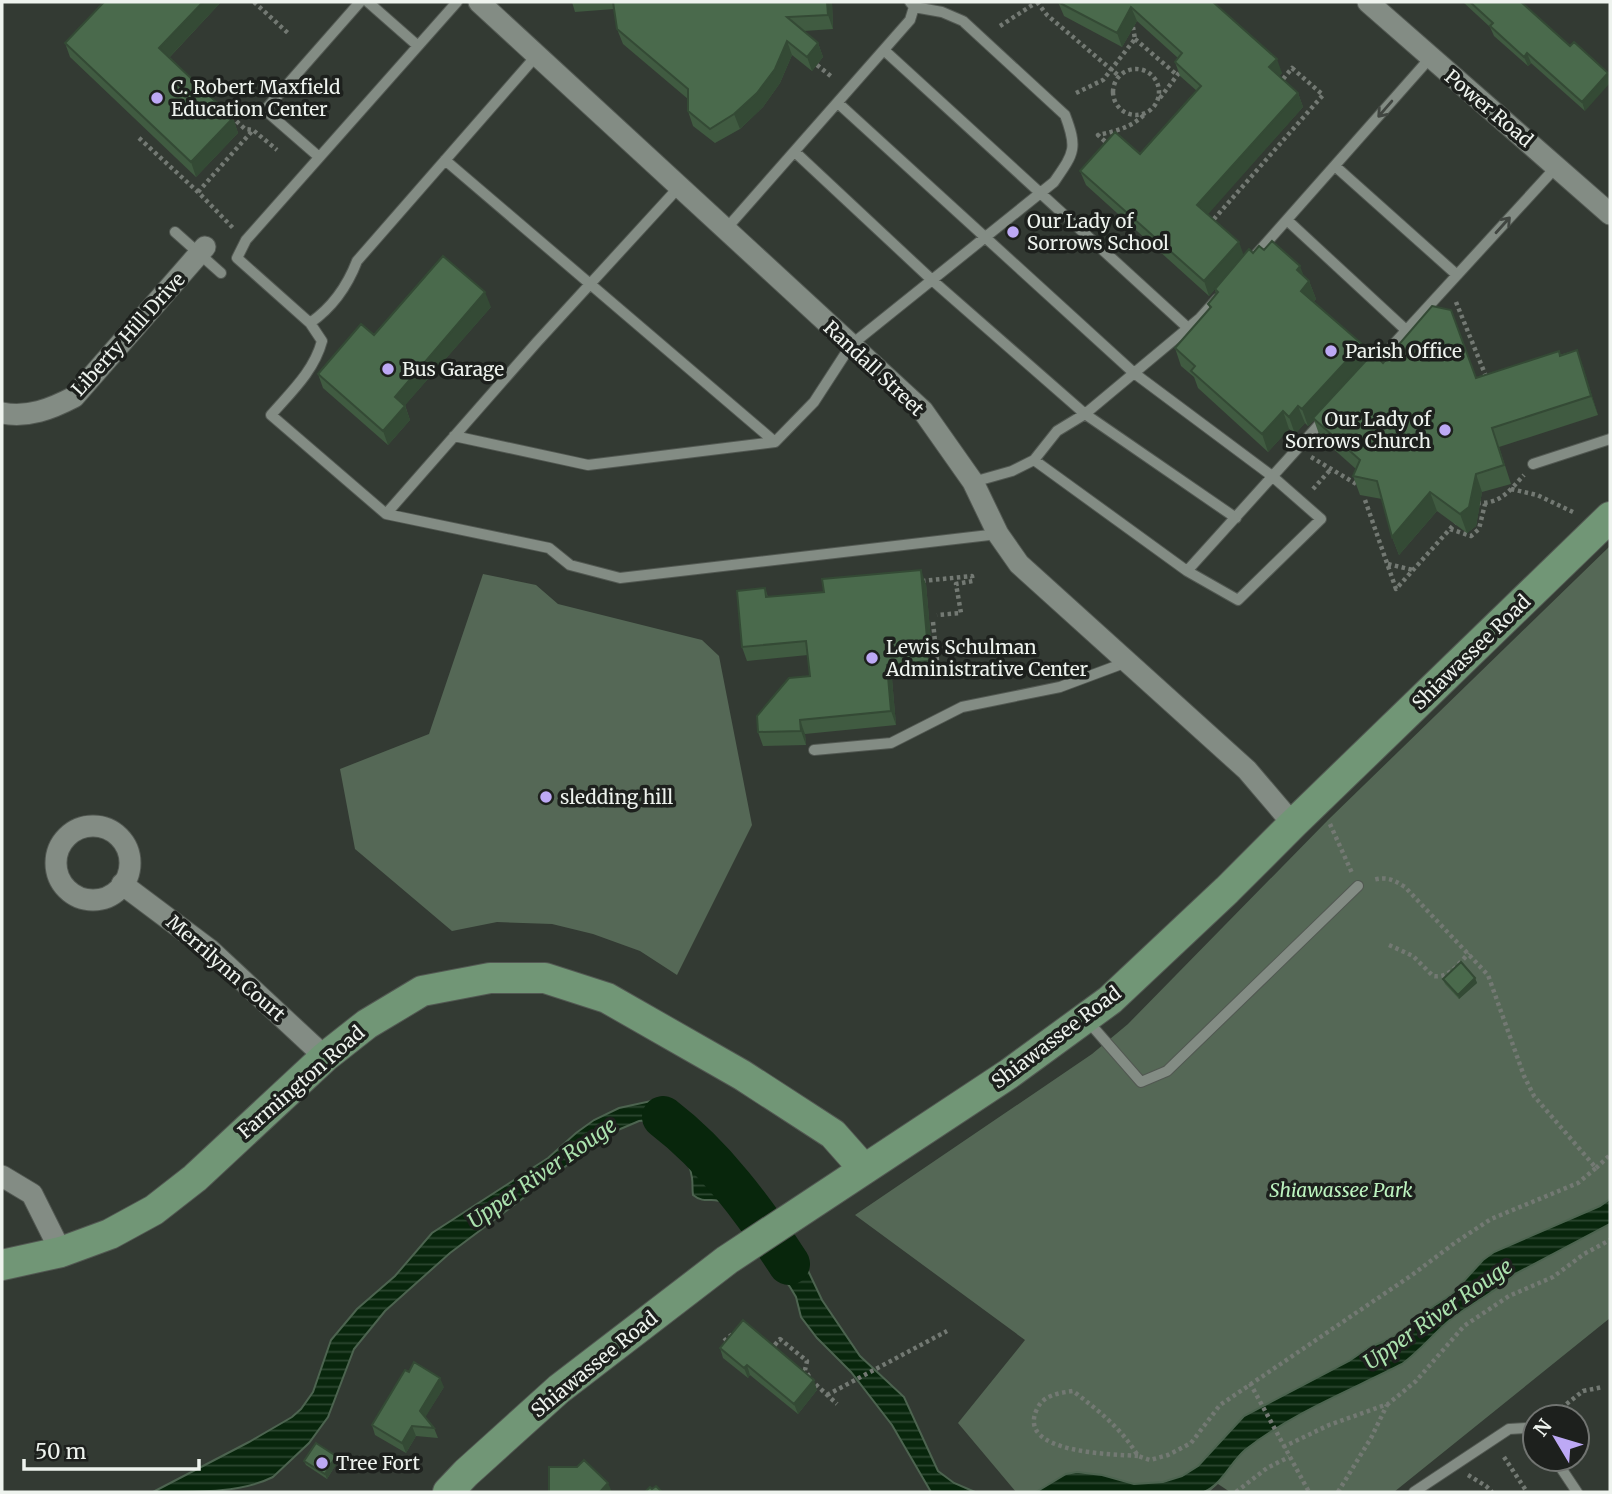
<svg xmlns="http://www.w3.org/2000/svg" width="1612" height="1494" font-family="Merriweather,serif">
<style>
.park{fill:#556856}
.water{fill:url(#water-rules);stroke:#4d6450;stroke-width:2}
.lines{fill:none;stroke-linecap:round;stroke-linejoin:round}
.river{stroke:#08260c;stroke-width:42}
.lane-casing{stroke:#525852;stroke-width:12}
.street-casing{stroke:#525852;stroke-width:23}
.secondary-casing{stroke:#525852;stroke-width:32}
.path{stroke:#737973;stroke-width:4.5;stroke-dasharray:3.5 3.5;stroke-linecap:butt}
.lane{stroke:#838c84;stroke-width:10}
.street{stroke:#838c84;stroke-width:21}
.secondary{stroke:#719676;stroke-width:30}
.wall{fill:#405b41}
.shaded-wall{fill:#344a35}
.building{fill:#4a6a4c;stroke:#344a35;stroke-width:2}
.oneway{stroke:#414641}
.poi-dot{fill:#bda9f5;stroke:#1d201d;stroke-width:2.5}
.labels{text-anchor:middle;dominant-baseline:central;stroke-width:7;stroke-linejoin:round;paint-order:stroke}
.poi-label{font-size:19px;fill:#eef3ee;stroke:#1d201d;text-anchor:start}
.street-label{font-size:19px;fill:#eef3ee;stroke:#1d201d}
.park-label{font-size:19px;font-style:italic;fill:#bcf3bf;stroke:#1d201d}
.water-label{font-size:21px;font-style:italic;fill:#abe2ae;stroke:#1d201d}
</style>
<defs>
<pattern id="water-rules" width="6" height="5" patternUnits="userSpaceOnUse" patternTransform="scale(1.75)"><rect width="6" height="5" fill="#08260c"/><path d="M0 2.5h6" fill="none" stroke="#2c4630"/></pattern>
</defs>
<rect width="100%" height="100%" fill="#333a33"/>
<path class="park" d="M1610 546V1318L1394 1492H1230L1218 1484 1209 1492H1016L958 1423 1025 1340 855 1215 1092 1054 1128 1024 1328 820Z
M483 574 536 585 558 604 702 640 719 656 752 825 677 975 640 951 593 934 552 924 497 922 452 931 355 849 340 769 429 734Z"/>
<path class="water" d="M651 1101 678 1111 703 1130 707 1142 705 1168 709 1178 718 1187 774 1230 803 1260 822 1300 860 1356 904 1397 938 1471 954 1483 975 1492H931L892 1425 851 1372 817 1338 801 1317 796 1297 790 1287C774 1265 744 1217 724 1203 713 1196 705 1205 693 1195 692 1189 693 1184 692 1178 690 1159 668 1126 649 1120L639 1121 618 1130 582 1154 450 1253 385 1311 354 1349 328 1417 309 1443 273 1477C239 1494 191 1492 153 1492L249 1442 292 1417 301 1409 313 1392 331 1340 357 1309 395 1276 432 1233 548 1158 576 1133 594 1120 619 1108Z
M1610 1199V1224L1515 1274C1496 1292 1472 1303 1451 1319 1434 1333 1420 1351 1402 1364 1349 1391 1292 1413 1245 1450 1230 1463 1223 1483 1204 1492H1036L1066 1474 1077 1472 1102 1475 1134 1484 1163 1482 1182 1476 1198 1466 1244 1416 1349 1361 1368 1348 1389 1339 1405 1329 1420 1315 1452 1294 1483 1260 1494 1252 1600 1206Z"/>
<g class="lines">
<path class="river" d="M663 1117C715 1157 754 1210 789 1264"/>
<g class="lane-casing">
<path id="lane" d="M368 2 418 46
M457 2 246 240 237 258 310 323 322 341C314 371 291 392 271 415L386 514 549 548 570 565 620 578 998 534
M885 51 1188 328
M838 103 1134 373 1272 476 1321 519 1238 600 1187 571
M795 152 932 280 1085 414 1236 518
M319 157 265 110 360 2
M445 160 775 442
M1335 166 1457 275
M1287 220 1407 331
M726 229 910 20 914 7 910 2
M175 232 221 273
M1253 258 1430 58
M310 323C333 307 347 287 357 261L537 55
M1370 370 1557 166
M454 436 588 465 775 442 814 402 851 345 1054 182C1074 153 1078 149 1065 115L963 21 942 12 914 7
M1034 460 1187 571 1326 417
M1533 464 1610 439
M973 482 1012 471 1034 460 1057 431 1085 414 1200 318 1217 299
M386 514 537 342 679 187
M814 750 891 743 962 707 1060 687 1127 662
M1086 1019 1141 1082 1167 1071 1358 886
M1555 1459 1577 1492
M1414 1492 1509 1429 1527 1428 1535 1433"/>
</g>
<g class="street-casing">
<path id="street" d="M479 2 923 411 973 482 998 534 1019 564 1247 770 1293 824
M1368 2 1610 214
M2 413C28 418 51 409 74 397L205 247
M56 863a37 37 0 1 1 74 0a37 37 0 1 1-74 0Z
M122 884 210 950 325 1057
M2 1176 32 1194 61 1252"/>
</g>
<g class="secondary-casing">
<path id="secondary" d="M2 1265 61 1252 110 1234 154 1210 195 1178 325 1057 367 1024 422 991 490 978H545L607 998 742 1075 833 1134 864 1169
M448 1492 466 1473 559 1389 727 1260 1010 1073 1110 1000 1227 890 1293 824 1610 517"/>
</g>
<path class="path" d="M254 2 289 34
M1037 2 1047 15 1119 76
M1000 26 1037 2
M1135 39 1177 75
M817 65 832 77
M1113 92a23 23 0 1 1 46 0a23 23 0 1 1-46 0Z
M1076 93 1103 80 1135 39 1133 27
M1160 98 1182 69
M221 107 245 129 253 130 277 150
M139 138 198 192 235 230
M1110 146 1098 135C1116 131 1130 128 1144 115
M198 192 253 130
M1216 226 1214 219 1323 95 1292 68 1280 83
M1456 302 1487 379
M1311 457 1358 485
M1313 489 1331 469
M1511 489 1537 495 1575 513
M1365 500 1396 589 1458 520
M1477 503C1501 504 1509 491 1524 475
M1450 529 1471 536 1479 529 1485 504
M1388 564 1413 570
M922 581 972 576 973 581 956 584 961 613 937 615
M933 622 938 670 971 667
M1330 824 1352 873
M1389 945 1413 956 1433 976C1449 979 1459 963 1469 953
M1596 1168 1610 1155
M724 1341 734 1333
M770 1346 772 1348 780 1339 807 1361 805 1370 812 1381 837 1404
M1250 1383 1309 1492
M827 1395 947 1331
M1550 1417 1583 1391 1603 1387
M1283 1447 1329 1425 1388 1404 1416 1381 1464 1326 1509 1296 1553 1277 1584 1254 1610 1240
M1138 1456C1114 1454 1015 1454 1037 1409 1043 1395 1059 1393 1073 1391 1099 1411 1121 1428 1138 1456L1150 1460 1168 1455 1191 1443 1220 1405 1412 1275 1456 1242 1491 1219 1578 1183 1596 1168 1534 1096 1524 1076 1488 975 1405 887C1394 880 1387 876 1373 880
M1504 1457 1527 1492
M1468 1475 1486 1486 1492 1492
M1236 1492 1267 1468 1289 1457
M1338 1492 1371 1438 1387 1405"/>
<use href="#lane" class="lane"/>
<use href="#street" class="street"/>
<use href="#secondary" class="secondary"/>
</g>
<path class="wall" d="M104 2H221L169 58 233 118 238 133 196 177 70 57 65 43Z
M572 2H832L833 29 804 31 818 43 823 57 812 71 792 55 780 83 763 107 740 129 715 143 693 126 688 111V99L623 44 617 29 614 9 575 12Z
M1058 2H1213L1282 73 1279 76 1298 93 1303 107 1207 214 1244 256 1264 250 1309 281 1316 299 1313 302 1367 359 1383 363 1476 378 1577 350 1598 415 1499 447 1511 484 1482 492 1476 526 1467 533 1437 511 1399 555 1392 537 1382 499 1360 495 1353 476 1356 469 1320 437 1314 420 1308 426 1305 423 1295 434 1289 429 1268 452 1198 388 1194 377 1181 366 1175 348 1210 309 1208 304 1216 294 1215 289 1209 296 1086 185 1080 171 1140 154 1197 91 1180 76 1175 62 1178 58 1137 21 1122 47 1064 16Z
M1463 2H1521L1570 46 1585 111 1531 63 1528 66 1494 36 1490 27Z
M491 307 405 405 410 420 388 445 323 388 318 374 374 335Z
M926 584 934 675 892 679 896 725 805 734 806 745 763 746 758 732 810 676 808 655 747 661 742 647 765 588 768 597Z
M1475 978 1477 983 1459 999 1445 984 1443 979Z
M720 1348 817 1390 798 1414 750 1375 748 1378 723 1358Z
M444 1387 425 1417 434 1428 438 1438 416 1436 406 1453 375 1435 372 1425Z
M336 1456 338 1461 327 1479 306 1465 304 1461Z"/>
<path class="shaded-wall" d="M203 2H221L164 63 159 48Z
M827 2H832L833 29 828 15Z
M1131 7 1137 21 1122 47 1117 33Z
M787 41 792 55 780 83 763 107 740 129 734 114Z
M818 43 823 57 812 71 807 57Z
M1527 53 1531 63 1528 66 1524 57Z
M1277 59 1282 73 1275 82 1269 67Z
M1608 73 1610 83 1585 111 1582 102Z
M1298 93 1303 107 1203 220 1197 205Z
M233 118 238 133 196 177 191 162Z
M1239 242 1244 256 1209 296 1204 281Z
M1300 266 1307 284 1297 270Z
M1309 281 1316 299 1307 308 1301 291Z
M485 292 491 307 400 411 395 397Z
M1362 344 1368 361 1313 418 1314 420 1308 426 1302 409Z
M1577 350 1584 369 1598 415 1591 396Z
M405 406 410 420 388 445 383 431Z
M1298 406 1305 423 1295 434 1289 417Z
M1283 411 1289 429 1268 452 1262 434Z
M1476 474 1482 492 1476 526 1467 533 1460 514Z
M1430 492 1437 511 1399 555 1392 537Z
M921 570 926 584 934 675 929 661Z
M887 665 892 679 896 725 891 711Z
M800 720 805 734 806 745 801 731Z
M1475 978 1477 983 1459 999 1458 995Z
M747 1365 750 1375 748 1378 744 1368Z
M440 1378 444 1387 423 1421 420 1411Z
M814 1380 817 1390 798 1414 794 1404Z
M412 1426 416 1436 406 1453 402 1443Z
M336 1456 338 1461 327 1479 325 1474Z
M608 1483 612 1492H600Z"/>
<path class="building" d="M104 2H203L159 48 233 118 191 162 65 43Z
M613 2H827L828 15 787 17 818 43 807 57 787 41 775 69 757 93 734 114 710 129 688 111V89L617 29Z
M1058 2H1213L1277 59 1269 67 1298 93 1197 205 1239 242 1204 281 1080 171 1115 132 1140 154 1201 86 1175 62 1182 53 1131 7 1117 33Z
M1470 2H1521L1570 46 1574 42 1608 73 1582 102 1527 53 1524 57 1490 26 1493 23Z
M1272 241 1300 266 1297 270 1309 281 1301 291 1362 344 1302 409 1298 406 1289 417 1283 411 1262 434 1191 371 1195 366 1175 348 1211 307 1208 304 1218 292 1215 289 1249 249 1253 253 1259 246 1264 250Z
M443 256 485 292 395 397 405 406 383 431 318 374 361 324 374 335Z
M1432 306 1451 310 1476 378 1559 351 1560 356 1577 350 1591 396 1492 428 1504 465 1476 474 1469 507 1460 514 1430 492 1392 537 1377 481 1353 476 1360 460 1313 418 1373 353 1383 363Z
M921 570 929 661 887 665 891 711 800 720 801 731 758 732 757 716 789 678 810 676 806 641 742 647 737 591 765 588 766 597 824 592 822 579Z
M1461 962 1475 978 1458 995 1443 979Z
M743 1320 814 1380 794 1404 747 1365 744 1368 720 1348Z
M414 1362 440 1378 420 1411 434 1428 412 1426 402 1443 372 1425 405 1370 409 1372Z
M316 1443 336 1456 325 1474 304 1461Z
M584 1460 608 1483 600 1492H549V1467H577Z
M656 1486 662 1492H645L650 1487 652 1489Z"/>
<defs><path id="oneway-shaft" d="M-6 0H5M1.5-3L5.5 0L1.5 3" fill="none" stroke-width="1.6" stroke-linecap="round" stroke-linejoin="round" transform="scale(1.75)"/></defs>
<g class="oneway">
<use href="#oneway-shaft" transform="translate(1385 109) rotate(131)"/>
<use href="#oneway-shaft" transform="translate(1503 225) rotate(-48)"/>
</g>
<g class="poi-dot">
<circle cx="157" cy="98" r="7"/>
<circle cx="1013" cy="232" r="7"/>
<circle cx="1331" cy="351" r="7"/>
<circle cx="388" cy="369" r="7"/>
<circle cx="1445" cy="430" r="7"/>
<circle cx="872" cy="658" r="7"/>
<circle cx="546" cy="797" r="7"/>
<circle cx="322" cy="1463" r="7"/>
</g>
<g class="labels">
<g class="poi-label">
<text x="171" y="87">C. Robert Maxfield<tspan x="171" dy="22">Education Center</tspan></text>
<text x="1027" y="221">Our Lady of<tspan x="1027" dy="22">Sorrows School</tspan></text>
<text x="1345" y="351">Parish Office</text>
<text x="402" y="369">Bus Garage</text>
<text x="1431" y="419" text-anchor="end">Our Lady of<tspan x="1431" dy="22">Sorrows Church</tspan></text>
<text x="886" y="647">Lewis Schulman<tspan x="886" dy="22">Administrative Center</tspan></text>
<text x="560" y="797">sledding hill</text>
<text x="336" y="1463">Tree Fort</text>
</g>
<g class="street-label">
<text transform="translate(1489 108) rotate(40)">Power Road</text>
<text transform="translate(128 334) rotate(-48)">Liberty Hill Drive</text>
<text transform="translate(874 368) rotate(43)">Randall Street</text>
<text transform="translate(1471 652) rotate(-44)">Shiawassee Road</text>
<text transform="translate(226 968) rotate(41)">Merrilynn Court</text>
<text transform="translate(1056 1037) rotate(-37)">Shiawassee Road</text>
<text transform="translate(301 1082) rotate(-41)">Farmington Road</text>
<text transform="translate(594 1364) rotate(-39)">Shiawassee Road</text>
</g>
<g class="park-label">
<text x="1341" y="1190">Shiawassee Park</text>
</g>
<g class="water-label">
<text transform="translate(542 1173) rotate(-35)">Upper River Rouge</text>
<text transform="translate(1438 1314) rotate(-35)">Upper River Rouge</text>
</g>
</g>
<rect width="1612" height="1494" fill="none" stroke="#eef3ee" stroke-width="7"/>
<g transform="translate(1556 1438) rotate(308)"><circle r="33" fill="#1d201d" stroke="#717471" stroke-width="2"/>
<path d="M0-5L12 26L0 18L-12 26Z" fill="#bda9f5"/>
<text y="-10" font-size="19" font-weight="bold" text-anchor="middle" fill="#eef3ee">N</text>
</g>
<path d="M24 1459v10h175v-10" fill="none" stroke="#eef3ee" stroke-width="3.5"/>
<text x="35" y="1459" font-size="21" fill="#eef3ee" stroke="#1d201d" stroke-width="5" paint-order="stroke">50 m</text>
</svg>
